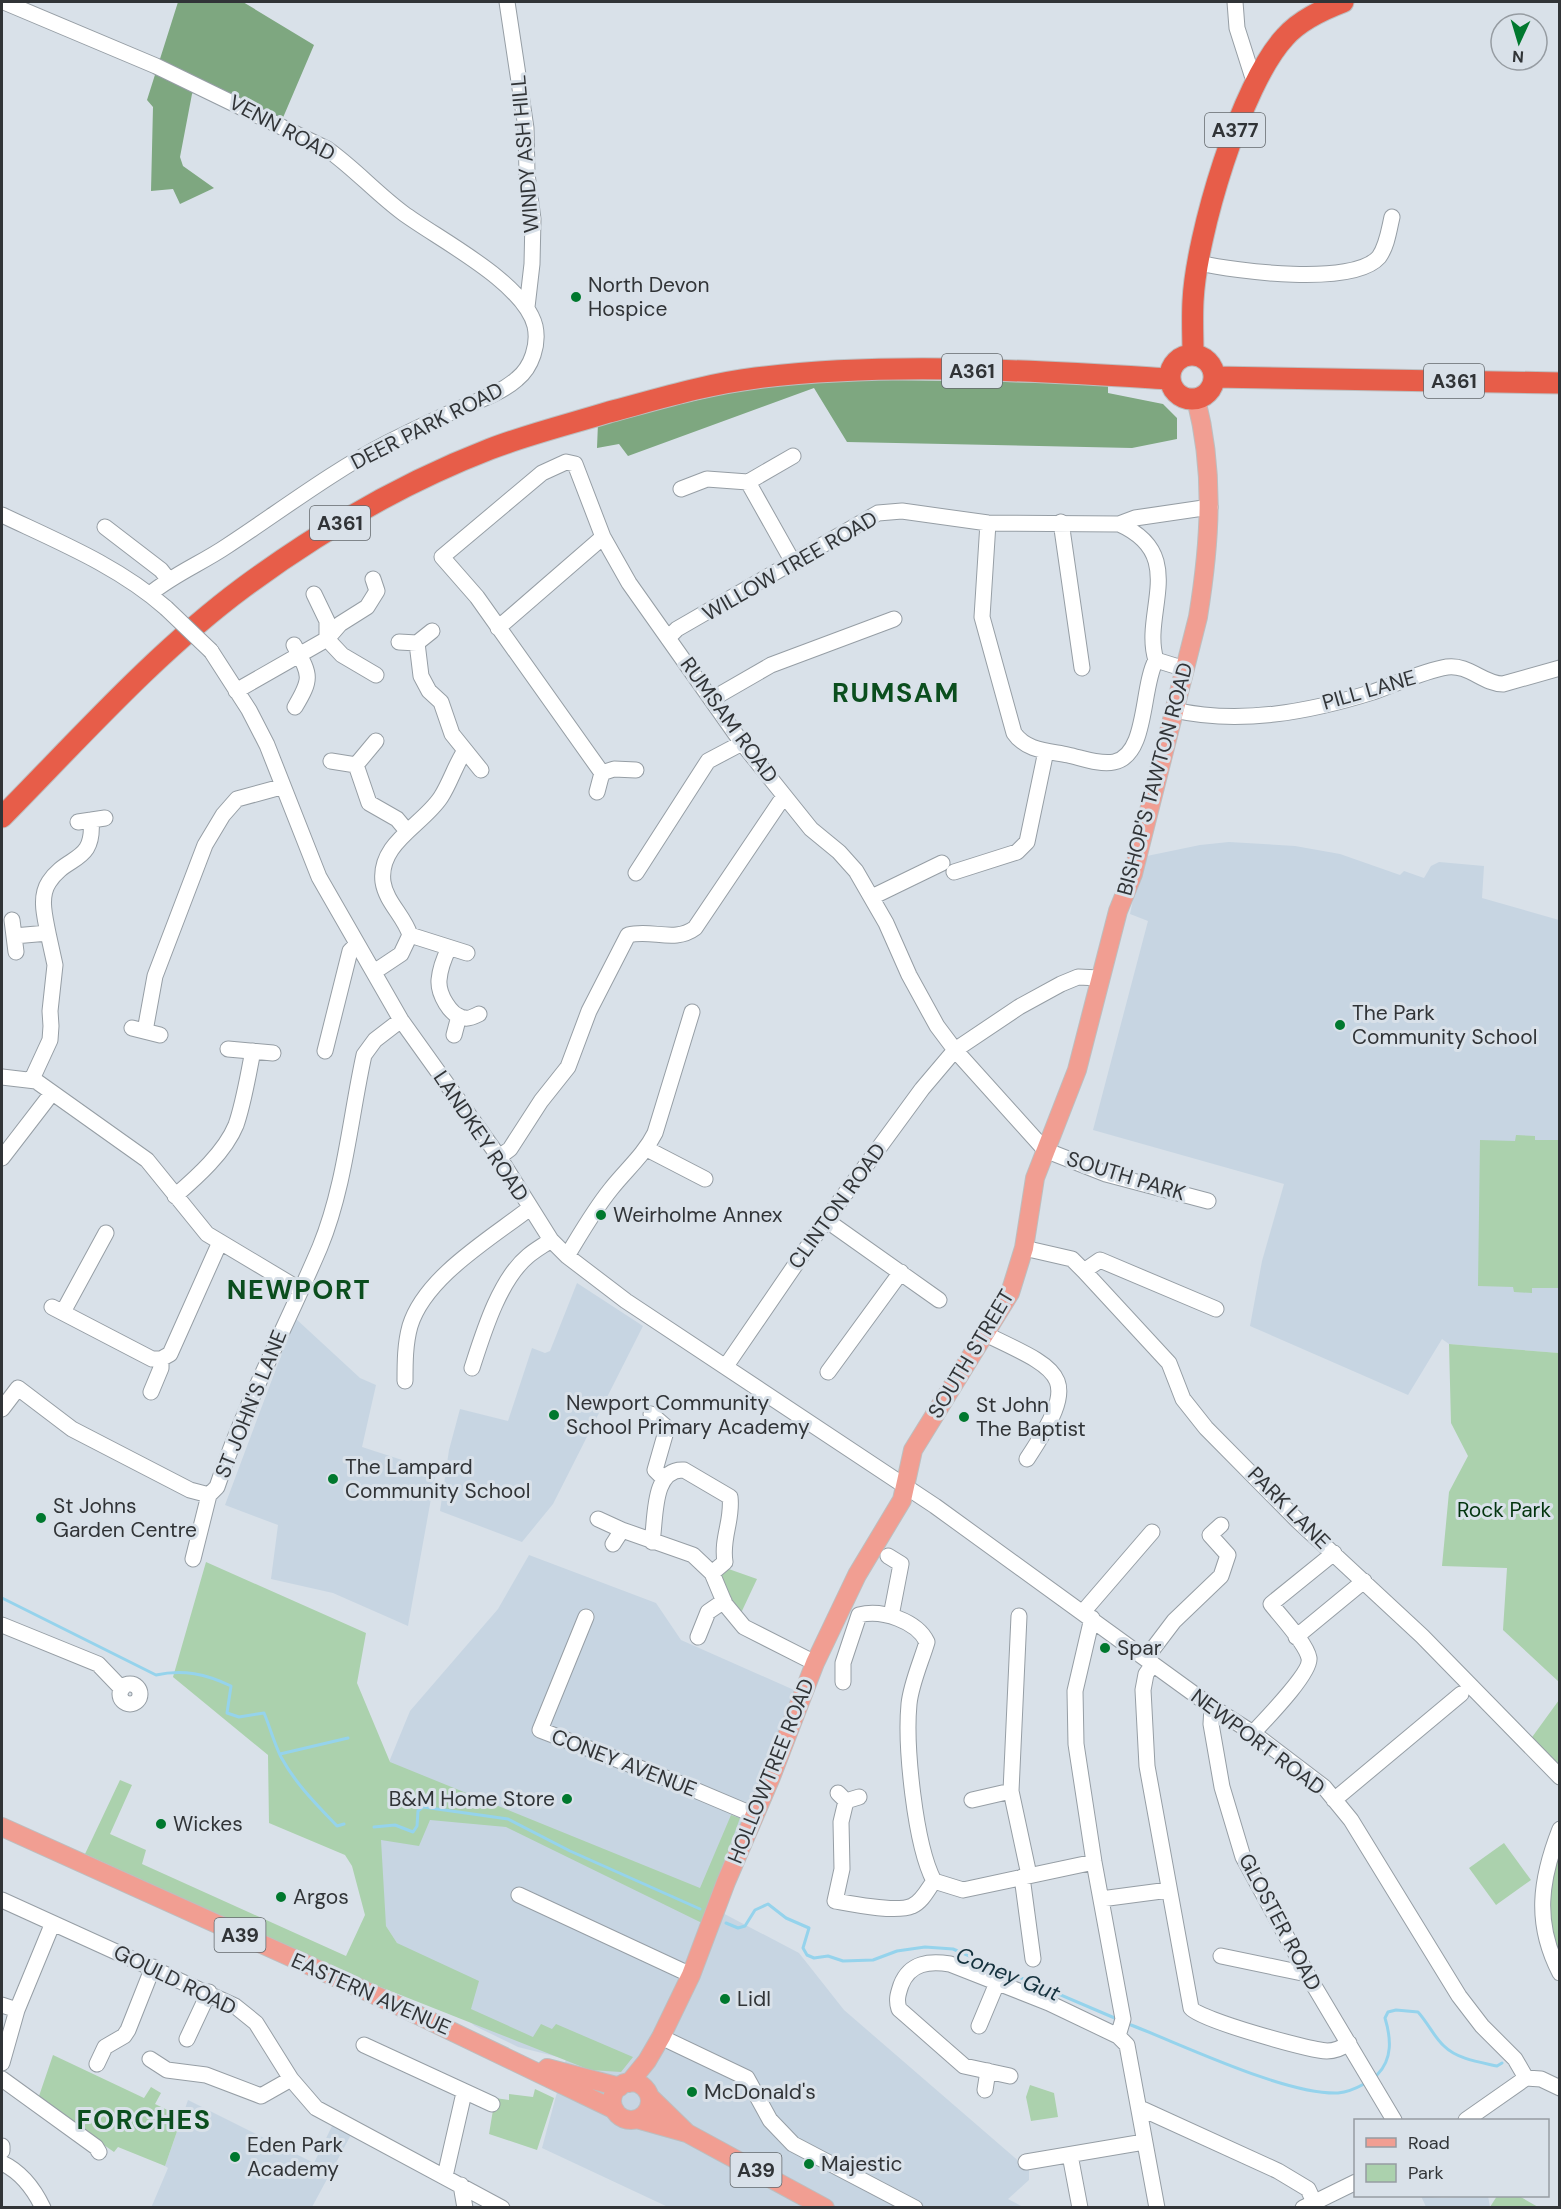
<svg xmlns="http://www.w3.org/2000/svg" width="1561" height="2209" font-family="'DM Sans',sans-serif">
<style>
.built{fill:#c7d5e2}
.green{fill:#abd1ad}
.forest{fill:#7ea780}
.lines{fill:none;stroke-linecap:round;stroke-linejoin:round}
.stream{stroke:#95d3ec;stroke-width:3}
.minor-casing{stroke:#969ea5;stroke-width:17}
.major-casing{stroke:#bdbebf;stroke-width:20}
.highway-casing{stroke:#bdbebf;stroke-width:23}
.minor{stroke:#fff;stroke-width:15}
.major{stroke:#f19e92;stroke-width:18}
.highway{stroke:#e75d49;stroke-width:21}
.minor-bridge-casing{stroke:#969ea5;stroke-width:17;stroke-linecap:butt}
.minor-bridge{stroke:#fff;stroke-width:15}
.poi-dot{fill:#00782e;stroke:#d9e1e9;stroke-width:2}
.labels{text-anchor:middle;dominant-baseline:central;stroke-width:6;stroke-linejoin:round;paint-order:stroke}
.shield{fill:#d9e1e9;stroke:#63686c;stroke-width:1.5}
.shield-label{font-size:20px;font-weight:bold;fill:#313437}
.street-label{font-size:21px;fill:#313437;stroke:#d9e1e9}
.poi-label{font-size:21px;fill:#313437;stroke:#d9e1e9;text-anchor:start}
.park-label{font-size:21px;fill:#03340e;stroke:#d9e1e9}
.water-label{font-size:22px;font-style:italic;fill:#14313d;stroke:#d9e1e9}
.district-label{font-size:27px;font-weight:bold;letter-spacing:1.5px;fill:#0b4e1e;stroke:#d9e1e9}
</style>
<rect width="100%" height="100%" fill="#d9e1e9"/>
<path class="built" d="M1229 842 1295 846 1340 854 1400 875 1404 871 1424 878 1431 866 1439 862 1484 866 1482 898 1559 920V1353L1449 1344 1442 1339 1408 1395 1250 1326 1262 1261 1284 1184 1093 1130 1148 921 1130 914 1142 857 1200 845Z
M577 1283 643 1326 553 1504 522 1542 440 1511 449 1450 460 1409 508 1421 532 1348 545 1353 550 1351Z
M295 1318 360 1378 376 1385 362 1447 436 1471 408 1626 333 1593 271 1579 278 1525 225 1505Z
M529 1555 656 1603 681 1640 794 1690 771 1777 715 1909 799 1953 844 2010 1029 2170V2180L1008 2199 1023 2207H668L542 2148 566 2059 518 2047 475 2026 442 2000 413 1968 386 1926 371 1857 389 1762 410 1711 498 1609Z
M188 2100 314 2163 333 2124 352 2133 312 2207 151 2208 168 2168 165 2166Z
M1421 2196 1442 2198 1488 2196 1490 2207H1426Z"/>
<path class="green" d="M1516 1135 1535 1136V1140H1559V1288H1532V1293L1514 1292 1513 1287 1478 1286 1480 1140 1515 1141Z
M1449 1344 1559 1353V1682L1503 1630 1507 1568 1442 1566 1449 1492 1468 1456 1451 1423Z
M206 1562 366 1633 357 1683 390 1762 700 1888 731 1815 740 1818 702 1923 506 1827 430 1820 419 1846 381 1840 386 1926 397 1943 479 1981 471 2009 533 2037 541 2024 552 2029 556 2024 633 2057 621 2072 590 2070 345 1973 85 1854 120 1780 132 1785 110 1834 146 1850 142 1864 346 1956 365 1915 352 1866 345 1855 269 1823 268 1755 173 1677Z
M723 1567 757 1579 741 1613 731 1605 718 1575Z
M1559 1700V1764L1530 1740Z
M1559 1833V1954L1546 1910Z
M1504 1843 1531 1880 1496 1905 1469 1868Z
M53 2055 144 2098 151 2087 161 2093 155 2104 182 2117 165 2166 118 2147 114 2152 38 2099Z
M1030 2085 1054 2093 1058 2117 1031 2121 1026 2097Z
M535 2089 554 2098 537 2150 489 2134 495 2098 509 2100V2094L533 2097Z
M1497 2196H1519L1538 2207H1490Z"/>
<path class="forest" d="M178 2H243L314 45 282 120 202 80 192 94 180 157 183 166 214 188 180 204 173 189 151 191 153 107 147 100Z
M837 379 1108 384V393L1163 404 1177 418V439L1132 448 847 442 814 388 628 456 619 444 597 448 598 423 758 386Z"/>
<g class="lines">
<path class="stream" d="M2 1598 156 1675C183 1669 206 1674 231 1686L227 1713 239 1717 264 1713C270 1727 274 1743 281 1757 295 1783 316 1804 337 1826L344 1824
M280 1754 348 1738
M374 1827 395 1825 413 1832 417 1826 418 1811 423 1807 508 1819 570 1851 700 1909
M726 1923 738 1928 745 1926 755 1910 768 1904 786 1918 809 1928 803 1948 807 1955 814 1958 828 1956 843 1961 873 1960 897 1951 925 1947 953 1949 1117 2019
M1131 2025C1183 2045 1286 2095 1338 2093 1348 2092 1355 2089 1364 2084
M1377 2075C1393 2059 1391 2038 1385 2018L1388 2012 1396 2010 1418 2012C1428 2023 1434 2037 1444 2046 1457 2059 1479 2062 1497 2066L1502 2063"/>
<g class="minor-casing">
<path id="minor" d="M4 2 156 66 327 149C354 168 376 193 403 213 438 239 524 282 535 326 539 344 532 367 517 379 501 393 480 400 461 408 436 419 411 431 387 443 331 472 279 512 227 546 202 563 174 574 150 594
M507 2 526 128 527 174 533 219 532 264 527 307
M1235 2 1237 28 1252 75 1258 79
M1199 263C1235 271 1353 287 1379 257 1387 246 1389 230 1392 217
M793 456 748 482 794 564
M681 489 707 479 748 482
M2 515C59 542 118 566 166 608
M1061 522 1082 668
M988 523 982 617 1014 733C1026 751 1049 751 1068 755 1082 758 1100 765 1114 762 1148 755 1141 687 1156 660
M1119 524C1189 555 1141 613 1156 660L1185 669
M105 527 161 570 168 579
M314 594 327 621V639L342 655 376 675
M498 628 603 537
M432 631 417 643 421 676 429 691 441 702 452 734 481 770
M669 637 677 629 878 513 902 511 988 523 1119 524 1135 518 1210 507
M399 642 417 643
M294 645C310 675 313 677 295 707
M211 651 249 710 267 745 319 877 401 1020 499 1157 551 1240 567 1256 626 1301 935 1506 1212 1707 1253 1733 1324 1787 1351 1820 1459 1996 1482 2026 1515 2059 1526 2078
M236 691 327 639 340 624 367 607 377 591 373 579
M712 699 771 665 894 619
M1174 710C1240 725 1309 712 1373 692 1396 684 1423 671 1447 667 1469 664 1483 684 1503 684L1560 668
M376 741 356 765 369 803 397 819 407 831
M331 761 356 765
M636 770 614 769 602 773 477 597 442 557 542 473 566 462 575 464 603 537 629 583 742 743 811 829 839 852 856 871 886 923 909 975 937 1026 955 1050 1045 1150 1106 1174 1208 1201
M597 792 602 773
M78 822 105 818
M954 872 1017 852 1027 842 1046 751
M636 873 708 761 742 743
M872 897 942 863
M12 920 16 952
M410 935 467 953
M14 936 48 933C45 917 39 897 49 882 67 854 95 864 91 820
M449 948C444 958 440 969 439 980 438 993 450 1017 465 1018 469 1019 475 1016 479 1014
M374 972 401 954 410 935C404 916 386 902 383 882 378 843 423 825 441 797 450 783 455 766 464 752
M132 1028 160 1035
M145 1031 155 976 205 845 223 815 237 799 281 787
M454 1035 459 1016
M228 1049 273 1053
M325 1051 350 951 357 944
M2 1077 36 1081 147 1160 207 1234 299 1289
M32 1079 50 1040 51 1026 50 1011 55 965 48 933
M647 1149 705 1179
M499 1157 510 1149 541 1101 568 1067 589 1011 628 935C652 929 675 943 695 928L784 796
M2 1158 52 1093
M175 1196C197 1177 225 1152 236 1125 244 1102 248 1075 253 1051
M826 1220 939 1300
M1024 1248 1072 1259 1084 1271 1169 1363 1183 1399 1206 1428 1297 1520 1422 1636 1560 1777
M567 1256C581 1233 594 1210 611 1189 626 1170 644 1155 655 1133L692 1012
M1084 1271 1100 1260 1216 1309
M52 1307 152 1359H161
M63 1312 106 1233
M983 1333C1065 1372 1082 1376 1027 1459
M726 1366 826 1220 922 1089 955 1050 1019 1007 1061 984 1078 977 1100 978
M472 1368C483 1334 499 1280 528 1256 535 1250 544 1245 551 1240
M828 1372 901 1272
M405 1381C405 1363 405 1344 410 1326 425 1277 490 1239 530 1208
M151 1392 161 1368V1359L170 1354 220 1242
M2 1409 18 1388 72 1429 190 1490 209 1495
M651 1414 667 1428 655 1470 663 1478
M598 1519 622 1530
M652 1542C656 1518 652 1468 684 1470L730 1497C733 1520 721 1538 725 1562L712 1573
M613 1544 622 1530 693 1555 712 1573 725 1604 744 1627 815 1663
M888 1556 901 1564 891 1616
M193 1559 209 1495 217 1487C245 1403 286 1327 320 1247 345 1186 350 1119 364 1055L375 1040 401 1020
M1083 1612 1152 1532
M1019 1616 1011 1791 1029 1875
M586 1617 540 1730 676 1782 754 1815
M1092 1618 1075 1691 1076 1744 1094 1862 1123 2019 1118 2036 1127 2045 1157 2208
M2 1625 98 1664 122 1689
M698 1637 708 1612 724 1601
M1296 1637 1364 1581
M1146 1658 1174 1621 1221 1576 1228 1555 1210 1535 1221 1525
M1153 1664 1146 1674 1143 1690 1147 1766 1191 2008C1200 2020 1309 2050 1327 2051 1335 2051 1342 2048 1349 2043
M843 1682V1663L859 1615C882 1609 917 1621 927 1642 921 1662 911 1684 909 1704 905 1746 915 1845 934 1881L963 1890 1094 1862
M120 1694a10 10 0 1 1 20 0a10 10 0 1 1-20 0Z
M1212 1707 1211 1724 1222 1787 1243 1857 1307 1974 1394 2120
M1253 1733C1264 1721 1312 1672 1309 1658 1306 1643 1281 1617 1271 1604L1334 1553
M838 1793 846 1801 859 1797
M972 1800 1011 1791
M1334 1800 1461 1694
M846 1801 841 1822 842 1869 835 1901C852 1904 896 1913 912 1906 922 1902 928 1889 934 1881
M1560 1829C1540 1880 1534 1923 1560 1973
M1022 1877 1033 1959
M519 1895 691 1975
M1101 1899 1169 1890
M2 1900 235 2006 256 2023 291 2079 316 2108 502 2208
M1221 1956 1307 1974
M2 2005 17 2010
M979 2026 997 1983
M661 2037 747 2078 770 2120 793 2144 915 2208
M187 2039 209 1992
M364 2045 492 2104
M150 2059 167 2070 206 2075 261 2096 291 2079
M2 2063 17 2010 52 1925
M97 2064 105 2047 124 2036 128 2030 153 1967
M1010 2076 964 2066 899 2009C896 2000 898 1994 901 1985 910 1962 930 1961 950 1964L1049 2003 1118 2036
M1526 2078 1541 2079 1560 2088
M2 2079 96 2147 99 2152
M985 2090 988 2071
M1140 2108 1278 2171 1308 2189 1314 2202
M1466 2120 1526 2078
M2 2146V2151
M1070 2155 1080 2208
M1026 2162 1144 2142
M2 2163C21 2172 34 2189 43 2208
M445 2176 464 2093
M461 2185 465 2208
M1303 2208 1356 2182"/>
</g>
<g class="major-casing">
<path id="major" d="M2 1827 399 2006 615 2110
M547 2068 620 2087
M612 2101a19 19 0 1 1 38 0a19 19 0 1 1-38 0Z
M629 2083 647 2061 661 2037 691 1975 726 1882 771 1777 815 1663 857 1575 902 1500 913 1450 1010 1293 1024 1248 1035 1178 1077 1070 1118 911 1133 874 1198 617C1210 543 1215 473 1196 399
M650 2097 687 2133
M637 2119 687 2133 825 2208"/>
</g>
<g class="highway-casing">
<path id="highway" d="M1193 355C1193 337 1192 319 1193 301 1196 236 1241 84 1285 37 1300 20 1322 10 1343 2
M1170 377a22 22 0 1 1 44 0a22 22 0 1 1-44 0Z
M1214 377 1560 383
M2 817C79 739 155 653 244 587 320 531 402 483 490 449 529 434 570 424 609 412 658 399 707 384 756 378 890 361 1035 371 1170 379"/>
</g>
<use href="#minor" class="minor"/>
<use href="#major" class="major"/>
<use href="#highway" class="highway"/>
<g class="minor-bridge-casing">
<path id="minor-bridge" d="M166 608 211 651"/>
</g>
<use href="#minor-bridge" class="minor-bridge"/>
</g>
<g class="poi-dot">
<circle cx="576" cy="297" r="6"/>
<circle cx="1340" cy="1025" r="6"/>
<circle cx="601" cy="1215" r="6"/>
<circle cx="554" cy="1415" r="6"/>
<circle cx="964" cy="1417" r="6"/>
<circle cx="333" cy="1479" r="6"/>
<circle cx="41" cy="1518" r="6"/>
<circle cx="1105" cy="1648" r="6"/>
<circle cx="567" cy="1799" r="6"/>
<circle cx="161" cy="1824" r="6"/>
<circle cx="281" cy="1897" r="6"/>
<circle cx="725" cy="1999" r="6"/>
<circle cx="692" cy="2092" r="6"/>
<circle cx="235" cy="2157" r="6"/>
<circle cx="809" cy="2164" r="6"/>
</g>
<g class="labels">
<g class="shield">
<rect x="1205" y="113" width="60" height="34" rx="4.5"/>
<rect x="942" y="354" width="60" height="34" rx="4.5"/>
<rect x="1424" y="364" width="60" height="34" rx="4.5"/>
<rect x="310" y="506" width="60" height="34" rx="4.5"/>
<rect x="214.5" y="1918" width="51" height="34" rx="4.5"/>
<rect x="730.5" y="2153" width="51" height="34" rx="4.5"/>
</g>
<g class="shield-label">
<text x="1235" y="130">A377</text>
<text x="972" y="371">A361</text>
<text x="1454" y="381">A361</text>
<text x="340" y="523">A361</text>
<text x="240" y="1935">A39</text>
<text x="756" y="2170">A39</text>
</g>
<g class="street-label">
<text transform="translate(282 128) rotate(28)">VENN ROAD</text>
<text transform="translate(525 154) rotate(-95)">WINDY ASH HILL</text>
<text transform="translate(427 426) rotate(-27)">DEER PARK ROAD</text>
<text transform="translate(790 566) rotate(-30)">WILLOW TREE ROAD</text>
<text transform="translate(1369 690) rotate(-16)">PILL LANE</text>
<text transform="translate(729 720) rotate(54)">RUMSAM ROAD</text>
<text transform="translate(1155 779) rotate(-75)">BISHOP'S TAWTON ROAD</text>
<text transform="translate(481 1136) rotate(56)">LANDKEY ROAD</text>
<text transform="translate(1126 1176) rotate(17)">SOUTH PARK</text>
<text transform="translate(837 1206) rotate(-54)">CLINTON ROAD</text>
<text transform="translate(971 1354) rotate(-59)">SOUTH STREET</text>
<text transform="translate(251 1404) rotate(-68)">ST JOHN'S LANE</text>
<text transform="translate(1289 1508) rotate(45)">PARK LANE</text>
<text transform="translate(1258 1742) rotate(37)">NEWPORT ROAD</text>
<text transform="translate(624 1763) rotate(21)">CONEY AVENUE</text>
<text transform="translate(771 1771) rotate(-68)">HOLLOWTREE ROAD</text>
<text transform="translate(1280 1922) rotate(62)">GLOSTER ROAD</text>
<text transform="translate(175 1980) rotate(26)">GOULD ROAD</text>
<text transform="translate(371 1994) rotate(24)">EASTERN AVENUE</text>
</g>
<g class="poi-label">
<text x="588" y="285">North Devon<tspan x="588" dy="24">Hospice</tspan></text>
<text x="1352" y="1013">The Park<tspan x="1352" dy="24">Community School</tspan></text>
<text x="613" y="1215">Weirholme Annex</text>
<text x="566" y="1403">Newport Community<tspan x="566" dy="24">School Primary Academy</tspan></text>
<text x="976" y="1405">St John<tspan x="976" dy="24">The Baptist</tspan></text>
<text x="345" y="1467">The Lampard<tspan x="345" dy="24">Community School</tspan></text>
<text x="53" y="1506">St Johns<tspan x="53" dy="24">Garden Centre</tspan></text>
<text x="1117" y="1648">Spar</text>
<text x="555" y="1799" text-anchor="end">B&amp;M Home Store</text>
<text x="173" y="1824">Wickes</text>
<text x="293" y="1897">Argos</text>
<text x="737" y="1999">Lidl</text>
<text x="704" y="2092">McDonald's</text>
<text x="247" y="2145">Eden Park<tspan x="247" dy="24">Academy</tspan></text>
<text x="821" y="2164">Majestic</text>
</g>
<g class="park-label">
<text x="1504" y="1510">Rock Park</text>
</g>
<g class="water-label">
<text transform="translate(1008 1974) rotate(22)">Coney Gut</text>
</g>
<g class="district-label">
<text x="896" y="692">RUMSAM</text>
<text x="299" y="1289">NEWPORT</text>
<text x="144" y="2119">FORCHES</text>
</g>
</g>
<rect width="1561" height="2209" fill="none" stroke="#313437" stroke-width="6"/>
<rect x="1354" y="2119" width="195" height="78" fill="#d9e1e9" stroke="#969ca2" stroke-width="1.5"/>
<rect x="1366" y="2138" width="30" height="9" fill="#f19e92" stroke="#969ca2" stroke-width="1.5"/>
<text x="1408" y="2149" font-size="18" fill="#313437">Road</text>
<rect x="1366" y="2164" width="30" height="18" fill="#abd1ad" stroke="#969ca2" stroke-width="1.5"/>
<text x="1408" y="2179" font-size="18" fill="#313437">Park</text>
<g transform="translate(1519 42) rotate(184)"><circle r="28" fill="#d9e1e9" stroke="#969ca2" stroke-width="1.5"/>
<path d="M0-4.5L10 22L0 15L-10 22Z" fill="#00782e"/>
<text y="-9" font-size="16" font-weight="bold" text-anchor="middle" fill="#313437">N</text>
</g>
</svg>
